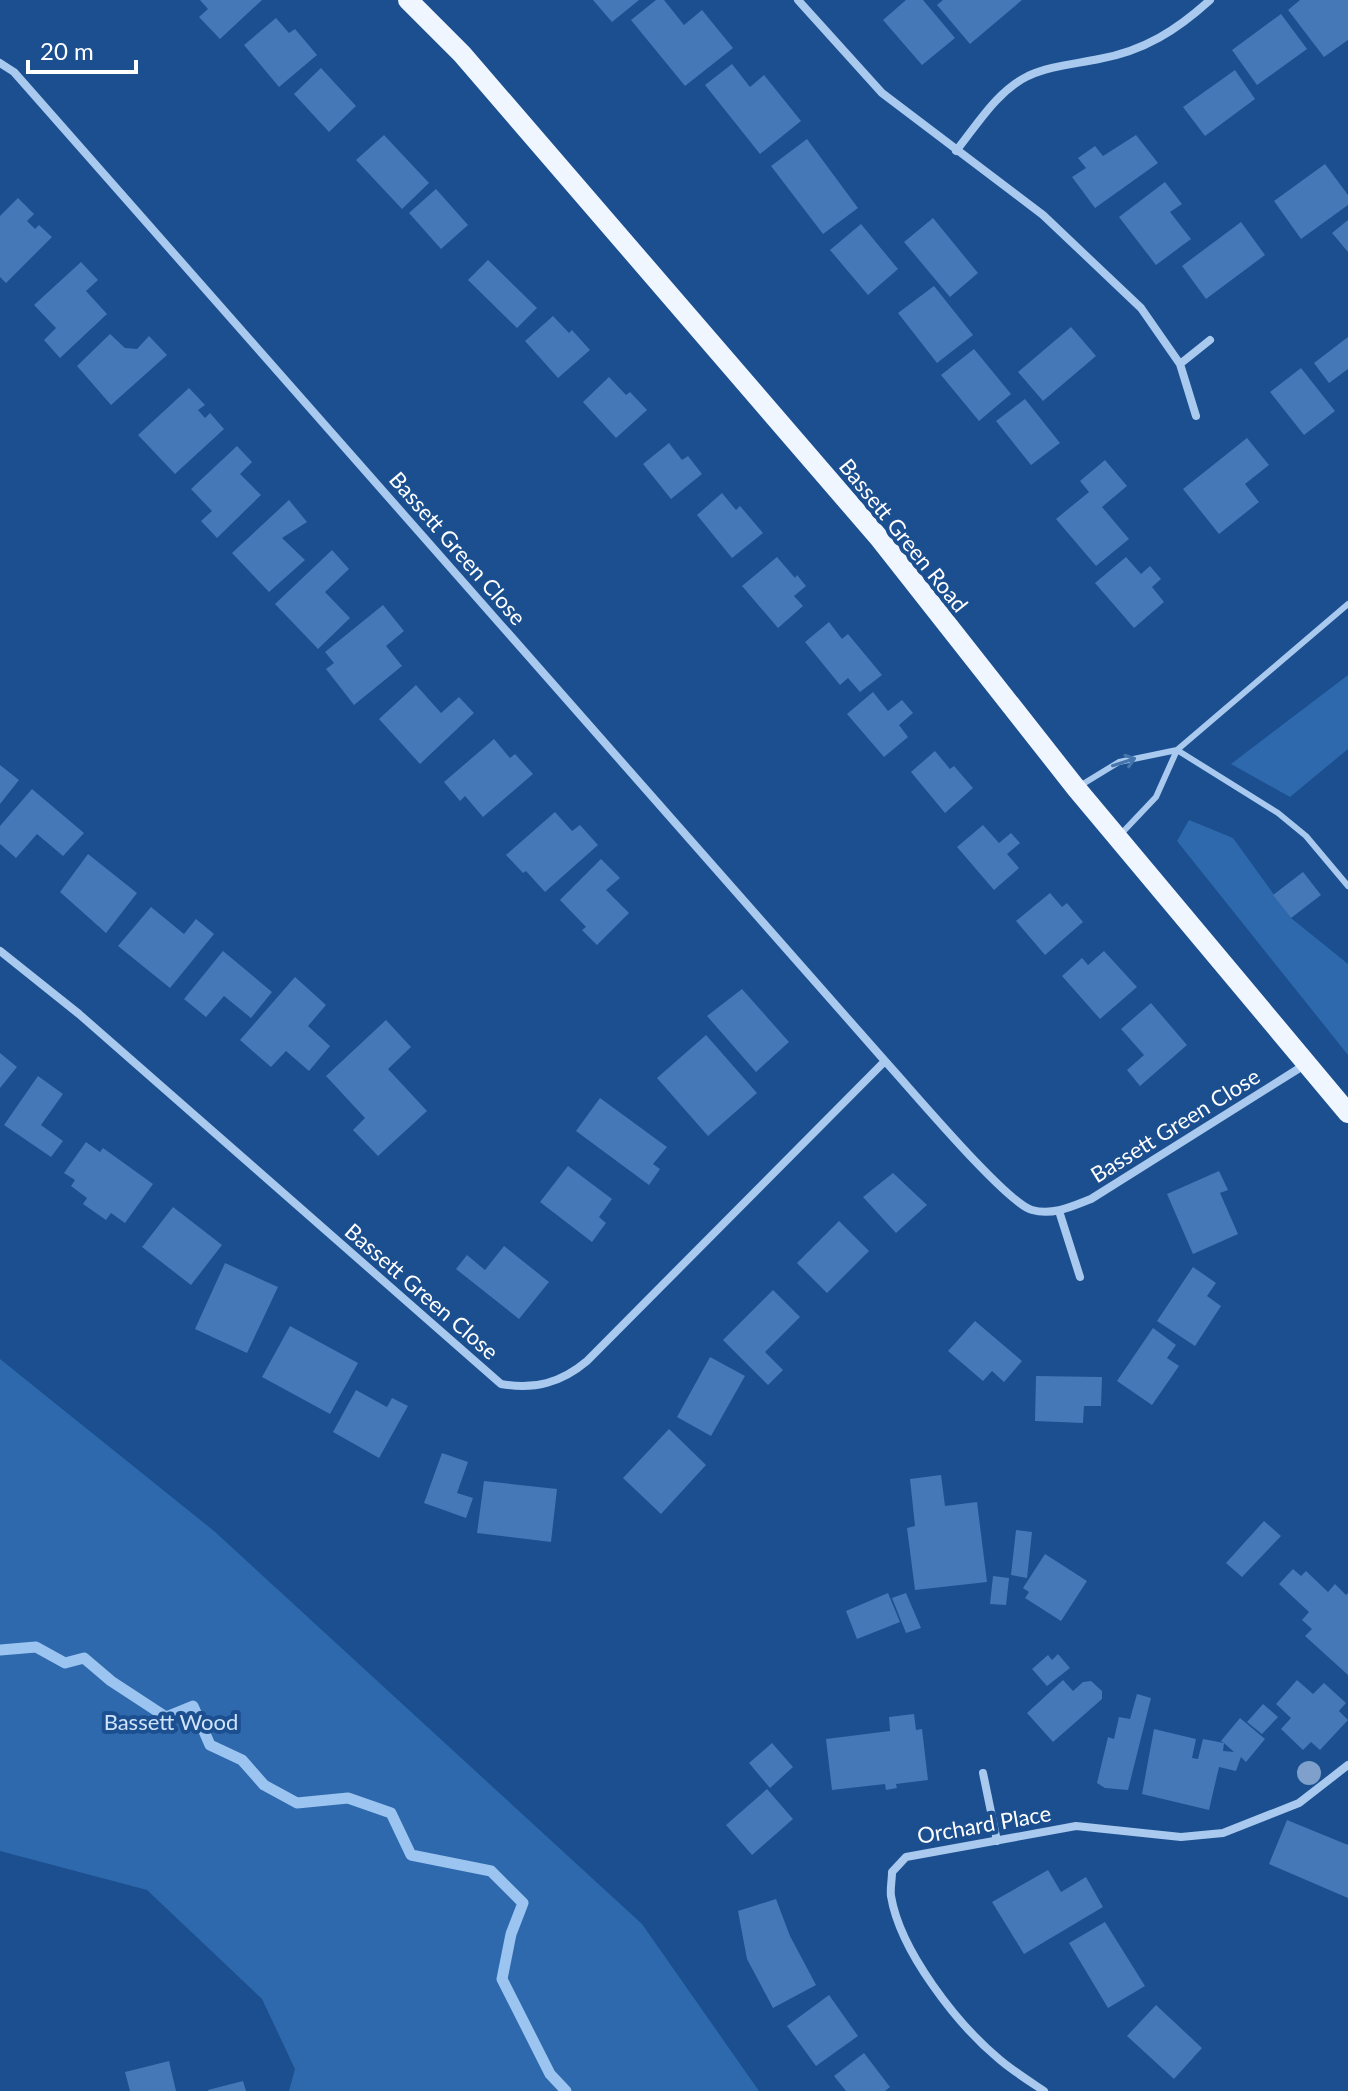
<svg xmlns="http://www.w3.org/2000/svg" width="1348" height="2091" font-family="Lato,sans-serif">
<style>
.green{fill:#2e69ad}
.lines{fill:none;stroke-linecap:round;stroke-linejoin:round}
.stream{stroke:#9cc4f0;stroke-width:11}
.building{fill:#4478b7}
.lane{stroke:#a9c9ee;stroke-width:6}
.street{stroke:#a9c9ee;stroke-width:8}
.primary{stroke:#f0f6ff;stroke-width:20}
.tree{fill:#7ea0ca}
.oneway{stroke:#4674ac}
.labels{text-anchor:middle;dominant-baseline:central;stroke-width:8;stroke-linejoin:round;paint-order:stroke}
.street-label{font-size:22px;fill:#fff;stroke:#1b4f8f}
.park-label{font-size:22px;fill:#cfe3fa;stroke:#1b4f8f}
</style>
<rect width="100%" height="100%" fill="#1b4f8f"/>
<path class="green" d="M1348 675V749L1290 797 1231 764Z
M1189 820 1233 838 1291 918 1348 964V1055L1177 841Z
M0 1359 214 1531 642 1924 759 2091H289L295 2069 262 1999 147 1890 0 1851Z"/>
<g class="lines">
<path class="stream" d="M0 1650 36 1647 65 1663 84 1658 111 1681 166 1717 193 1706 210 1745 242 1760 264 1785 297 1803 348 1798 391 1813 411 1855 491 1871 523 1903 511 1934 502 1979 550 2074 566 2091"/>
</g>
<path class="building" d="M200 0H262L220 39 199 17 208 9Z
M593 0H639L612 22Z
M656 0H664L684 25 702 10 733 48 685 86 631 20Z
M906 0H923L955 38 922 65 883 20Z
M943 0H1022L970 44 937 5Z
M1300 0H1348V40L1324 57 1288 10Z
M1281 14 1307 49 1257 85 1232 50Z
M276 18 289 33 295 29 317 55 279 87 244 45Z
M732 64 750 87 764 75 801 121 760 154 705 85Z
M321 68 356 106 329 132 294 94Z
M1235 70 1255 99 1205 136 1183 107Z
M384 135 429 183 402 209 356 160Z
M1136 135 1158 163 1095 208 1072 177 1086 168 1078 158 1095 146 1103 156Z
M807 139 858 208 823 234 771 166Z
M1325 164 1348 195V205L1301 239 1274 201Z
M1165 182 1182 204 1170 212 1191 239 1156 265 1119 217Z
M436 189 468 225 441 249 409 213Z
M18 198 34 214 27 221 35 229 39 225 52 237 6 283 0 277V216Z
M933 218 978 273 950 297 904 242Z
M1348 220V252L1332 233Z
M1241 222 1265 255 1206 299 1182 266Z
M861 224 898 269 868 295 830 250Z
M488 260 537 308 517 328 468 280Z
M81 262 98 280 86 291 107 314 60 358 44 340 56 328 34 305Z
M934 286 973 335 937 363 898 313Z
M553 316 569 333 572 330 590 350 558 378 525 341Z
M1071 327 1096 356 1043 401 1018 372Z
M110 334 125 348 137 349 149 336 167 355 111 405 77 366Z
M1348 337V369L1329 383 1314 363Z
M974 349 1011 394 979 421 941 375Z
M1301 368 1335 411 1304 435 1270 392Z
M609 377 626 395 630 392 647 410 616 438 583 402Z
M189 388 205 405 198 410 205 418 210 413 224 429 175 474 138 435Z
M1025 399 1060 443 1031 465 996 421Z
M1247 438 1269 465 1245 484 1259 502 1219 534 1183 489Z
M669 443 682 460 688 456 702 474 671 499 643 464Z
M237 446 252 462 240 474 261 495 217 538 201 521 212 511 191 489Z
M1105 460 1127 486 1102 507 1129 539 1096 566 1056 519 1089 492 1080 481Z
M722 493 736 510 740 506 763 533 732 558 697 515Z
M289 500 307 522 282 538 305 560 269 592 232 553Z
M332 550 349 569 325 592 350 618 318 649 275 604Z
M777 557 795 578 797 575 806 586 794 596 803 606 778 628 742 586Z
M1126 557 1141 574 1150 566 1161 579 1152 587 1164 602 1134 628 1095 583Z
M383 605 404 631 386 646 402 666 354 705 326 669 334 663 325 652Z
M829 622 842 639 848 634 882 675 860 692 848 678 840 685 805 642Z
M416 685 441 713 459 697 474 713 420 764 379 719Z
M873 692 888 711 902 700 913 713 899 725 908 737 884 757 847 714Z
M494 739 510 758 515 754 533 774 483 817 465 796 460 801 444 782Z
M935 751 950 769 954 766 973 788 945 813 911 772Z
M0 765 19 780 0 804Z
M32 789 84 833 63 856 37 834 16 858 0 844V826Z
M555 812 572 831 580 825 598 845 545 892 526 871 523 873 506 855Z
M983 825 999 843 1011 833 1020 843 1007 854 1019 868 994 890 957 847Z
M88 854 137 893 106 933 60 892Z
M601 859 620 878 606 890 629 913 597 945 582 930 586 927 560 900Z
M1303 872 1321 895 1291 918 1273 895Z
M1050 893 1062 907 1067 903 1083 922 1045 955 1016 921Z
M151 907 184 934 196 919 214 934 170 988 118 946Z
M223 951 272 992 251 1018 224 996 206 1017 184 999Z
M1104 951 1137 987 1100 1019 1062 976 1082 958 1088 965Z
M295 977 326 1005 308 1026 330 1046 309 1071 286 1051 271 1067 240 1040Z
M742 989 789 1042 756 1072 707 1016Z
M1151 1003 1187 1045 1140 1086 1127 1070 1144 1055 1121 1029Z
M386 1020 411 1047 388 1069 427 1111 378 1156 353 1130 365 1118 326 1076Z
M706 1035 757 1093 708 1136 657 1078Z
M0 1053 17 1067 0 1088Z
M38 1076 63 1094 41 1125 63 1141 51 1157 4 1125Z
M600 1098 667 1147 653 1164 660 1169 649 1185 576 1131Z
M86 1142 100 1152 103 1148 153 1184 125 1223 111 1213 106 1220 83 1204 87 1198 71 1186 75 1180 64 1173Z
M568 1166 612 1199 599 1217 606 1223 592 1242 540 1202Z
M1219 1171 1228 1190 1220 1193 1238 1234 1193 1254 1167 1194Z
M893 1173 927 1205 896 1233 863 1197Z
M173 1207 222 1245 191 1285 142 1247Z
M839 1221 869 1251 827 1293 797 1263Z
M504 1246 549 1282 519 1319 456 1269 467 1255 485 1270Z
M225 1263 278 1287 247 1353 195 1329Z
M1193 1267 1216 1283 1207 1296 1221 1306 1195 1346 1157 1321Z
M773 1290 800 1317 765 1352 783 1370 768 1385 723 1340Z
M975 1321 1022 1361 1004 1382 992 1371 983 1381 948 1351Z
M290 1326 358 1363 330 1414 262 1377Z
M1153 1328 1176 1345 1167 1358 1179 1366 1152 1405 1117 1381Z
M710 1357 745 1376 711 1436 677 1417Z
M1036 1376 1102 1377 1101 1406H1084L1083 1423 1035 1421Z
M356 1390 387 1407 392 1398 408 1406 379 1458 333 1432Z
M669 1429 706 1465 661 1514 623 1478Z
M442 1453 468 1462 457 1493 473 1498 466 1518 424 1503Z
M941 1475 945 1506 977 1502 987 1582 915 1590 907 1528 915 1526 910 1479Z
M484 1481 557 1489 551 1542 477 1533Z
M1264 1521 1281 1536 1242 1577 1226 1563Z
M1016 1530 1032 1532 1027 1578 1011 1575Z
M1045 1554 1087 1581 1061 1621 1025 1598 1029 1592 1023 1588Z
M1293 1569 1301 1576 1306 1571 1328 1592 1335 1584 1346 1595 1348 1593V1675L1305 1636 1312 1629 1302 1620 1309 1612 1279 1584Z
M993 1576 1009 1578 1006 1605 990 1604Z
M888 1593 900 1622 857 1639 846 1611Z
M906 1593 921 1628 906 1633 892 1598Z
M1058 1654 1070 1668 1047 1686 1032 1669 1048 1655 1052 1660Z
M1063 1680 1073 1691 1083 1682 1091 1681 1102 1691V1699L1053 1742 1027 1713Z
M1297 1680 1313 1694 1324 1683 1346 1703 1339 1711 1348 1720 1320 1750 1311 1742 1303 1750 1281 1729 1291 1718 1276 1704Z
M1137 1694 1151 1698 1128 1790 1105 1788 1097 1783 1108 1737 1114 1739 1119 1717 1130 1719Z
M1263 1704 1278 1717 1262 1734 1247 1722Z
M914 1714 916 1730 922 1729 928 1780 896 1784 897 1788 886 1790 885 1784 832 1790 826 1739 890 1731 889 1717Z
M1240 1718 1265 1739 1246 1762 1241 1757 1236 1771 1219 1767 1209 1810 1142 1794 1154 1729 1196 1739 1192 1758 1198 1759 1203 1739 1224 1743 1223 1751 1234 1752 1224 1743 1221 1741Z
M772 1743 793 1767 770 1788 749 1763Z
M767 1789 793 1819 752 1855 726 1825Z
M1287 1820 1348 1845V1898L1269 1864Z
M1048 1870 1061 1892 1086 1877 1103 1907 1024 1954 992 1902Z
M776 1899 790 1936 816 1985 773 2008 747 1959 738 1911Z
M1105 1922 1145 1986 1108 2008 1069 1943Z
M829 1995 858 2036 816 2066 787 2026Z
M1156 2005 1202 2048 1174 2079 1127 2036Z
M864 2053 890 2087 885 2091H846L834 2076Z
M169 2061 176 2091H130L125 2072Z
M243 2081 246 2091H208V2090Z"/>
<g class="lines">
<path class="lane" d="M1078 787 1119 762 1177 750 1278 813 1306 836 1348 886
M1120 835 1156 797 1177 750 1348 604"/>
<path class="street" d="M798 0 882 93 1043 215 1141 308 1180 364 1196 416
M0 63 14 72 885 1061C910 1088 1006 1203 1032 1210 1053 1216 1073 1206 1091 1199L1306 1064
M956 151C977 125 997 91 1028 76 1050 66 1075 64 1099 59 1144 51 1177 30 1210 0
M1180 364 1210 340
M0 951 79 1014 501 1384C534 1390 561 1383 587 1361L885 1061
M1059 1211 1080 1277
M983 1773 997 1841
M1044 2091C1029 2081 1013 2071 999 2059 957 2024 900 1951 891 1896 890 1889 892 1880 892 1872L906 1857 1076 1826 1181 1837 1223 1833 1299 1803 1348 1765"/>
<path class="primary" d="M408 0 462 54 880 539 1076 788 1348 1113"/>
</g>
<circle class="tree" cx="1309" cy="1773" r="12"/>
<defs><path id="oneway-shaft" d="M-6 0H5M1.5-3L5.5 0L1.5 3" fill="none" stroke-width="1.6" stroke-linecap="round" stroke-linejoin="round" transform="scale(2)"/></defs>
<use class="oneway" href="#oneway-shaft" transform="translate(1124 762) rotate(-18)"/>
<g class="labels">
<g class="street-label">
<text transform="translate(904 535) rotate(51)">Bassett Green Road</text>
<text transform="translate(458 548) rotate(49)">Bassett Green Close</text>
<text transform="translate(1175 1125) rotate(-32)">Bassett Green Close</text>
<text transform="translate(422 1291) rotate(41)">Bassett Green Close</text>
<text transform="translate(984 1824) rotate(-10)">Orchard Place</text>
</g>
<g class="park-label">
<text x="171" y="1721">Bassett Wood</text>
</g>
</g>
<path d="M28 60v12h108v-12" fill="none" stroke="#ffffff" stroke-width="4"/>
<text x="40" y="60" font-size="24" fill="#ffffff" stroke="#1b4f8f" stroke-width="6" paint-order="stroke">20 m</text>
</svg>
